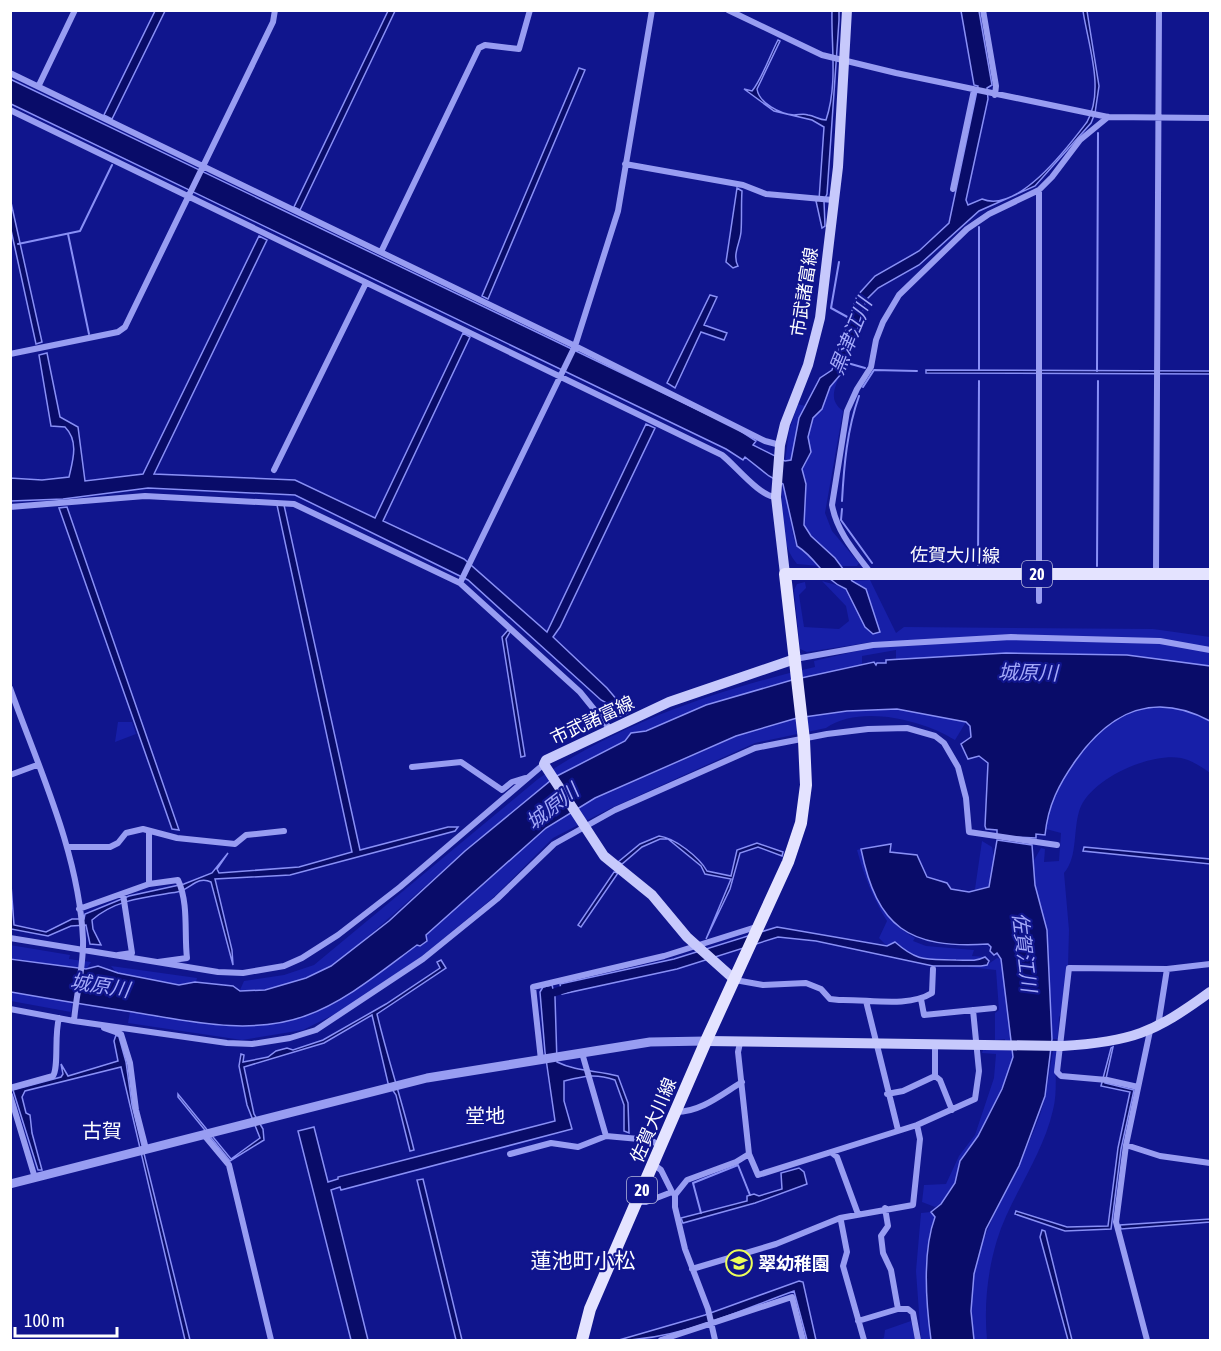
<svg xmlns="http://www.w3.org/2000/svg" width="1221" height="1351" font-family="'Asap Condensed','Noto Sans JP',sans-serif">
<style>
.green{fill:#171fa8}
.water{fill:#090c69;stroke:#8990f6;stroke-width:1.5}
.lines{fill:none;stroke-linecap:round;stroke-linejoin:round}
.stream{stroke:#8990f6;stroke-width:2}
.canal{stroke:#090c69;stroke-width:8}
.minor{stroke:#989df2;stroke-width:6}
.tertiary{stroke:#989df2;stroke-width:9}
.secondary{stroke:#c7c9fc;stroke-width:10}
.primary{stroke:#e4e3ff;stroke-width:12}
.labels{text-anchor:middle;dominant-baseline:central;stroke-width:4.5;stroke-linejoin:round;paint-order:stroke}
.shield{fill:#10158d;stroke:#b7b9dd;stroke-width:1.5}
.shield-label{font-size:16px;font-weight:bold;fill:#fff}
.street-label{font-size:18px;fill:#fff;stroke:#10158d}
.poi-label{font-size:18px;font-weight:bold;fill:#fff;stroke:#10158d;text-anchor:start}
.water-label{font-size:20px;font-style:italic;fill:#a4a9fa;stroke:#10158d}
.neighbourhood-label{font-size:20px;fill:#fff;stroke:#10158d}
.quarter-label{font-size:21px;fill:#fff;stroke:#10158d}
</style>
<rect width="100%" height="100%" fill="#10158d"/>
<path class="green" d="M839 376C834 391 829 400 843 411L825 513 832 531 859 563 857 566H841C831 552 809 543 804 525 799 506 807 487 802 469L811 452 808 437 813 418 822 409 830 387Z
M798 404 805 406 799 418 791 460 785 462 789 431Z
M783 484C787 495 792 540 797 546 804 554 812 557 819 566L797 564C779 543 780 510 783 484Z
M870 580 896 633 904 627 1153 629 1210 637V666L1127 655 1006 653 999 658 886 660 896 659V650L862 656V665L866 668 645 731H636L625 741 555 777 465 851 331 969 261 998 11 962 10 945 70 955 69 959 91 962 87 968 98 966 116 972 111 966 197 978 196 982 233 986 240 990 244 981 284 975 314 965 538 779C620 723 719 689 815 667L814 661 874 647 873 642 807 652 800 649 794 590 797 584 805 582 806 588 799 595 804 627 839 629 849 621 846 606 822 581 846 588 852 596 866 589 852 581Z
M966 690 972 732 966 722 955 740C923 720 860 704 826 728L755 743 609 809 553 838 495 896 420 958 339 1012 303 1030 242 1040 128 1023 130 1012 235 1026 287 1021 331 1004 417 945 534 826 758 727 824 713 903 705Z
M1156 702 1210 719V773C1202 767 1191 760 1181 758 1150 753 1095 777 1081 806 1072 827 1079 856 1064 873L1069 930 1068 966 1064 1011 1059 1017 1058 1039H1052L1047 930 1035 885 1033 862 1041 848 1045 849 1044 862 1059 861 1061 833 1046 829 1045 835V793L1113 713Z
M118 722H132L136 734 115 742Z
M982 841 992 847C995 860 997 883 985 890L975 889Z
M861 849C868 885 882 920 915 938L913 941 926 946 974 950 972 956 985 957 978 961H933L915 957 897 948 887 946 879 938 887 921C873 898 864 876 857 850Z
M997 958 1001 959 1013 1057 1002 1089 978 1136 960 1161 955 1183 941 1204 935 1207 922 1202 924 1185 946 1184 959 1156 975 1135 994 1078 996 1054 982 1053 983 1050 1004 1049 1005 1039 995 1040V1013L999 1010 996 970 968 967V964L987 965Z
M10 986 96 1006 72 1002 71 1012 11 1001Z
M1053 1051H1057C1054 1072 1058 1090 1053 1110 1042 1158 1010 1197 997 1240 987 1273 984 1307 987 1340H974C972 1318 969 1294 974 1272 987 1215 1021 1169 1040 1115 1047 1095 1049 1072 1053 1051Z
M931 1212 935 1216C922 1252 926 1303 931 1340H921L916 1271 921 1213Z
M911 1321 915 1340H879L884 1338 885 1330Z"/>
<path class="water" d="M155 11H165L112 119 104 115Z
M388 11H395L300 210 294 207Z
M832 11H839V20L827 194 824 201 825 226 822 228 816 201 819 200 824 127 812 120 774 111 744 89 752 91C762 79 770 55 778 40L780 41 757 89C759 103 780 114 794 115 799 115 803 113 808 115 815 116 819 120 826 120 838 84 831 46 832 11Z
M961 11H979L992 85 987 88 988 99 966 200 968 205 982 199C1018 214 1068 147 1087 122 1105 90 1088 44 1083 11H1087L1099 86 1095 113 1091 123 1035 186 979 211 919 265 878 288 866 300 846 368 830 387 822 409 813 418 808 437 811 452 802 469 806 484 804 525 811 536 835 558 852 581 866 589 880 632 873 634 865 627 846 589C822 579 819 560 797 546L783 484 769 476 745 457 743 460 726 449 11 104 10 79 736 428 756 441 753 445 785 461 791 460 799 418 820 378 832 370 857 296 875 276 919 251 949 223 978 86 974 85Z
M579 68 585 70 488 299 482 296Z
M737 188 742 191C741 205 742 219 741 232 740 243 732 255 738 266L733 268 726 262Z
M10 198 42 342 36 344 11 230Z
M259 236 267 240 154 474 295 480 375 518 463 333 470 337 383 521 464 559 547 632 646 424 655 428 560 627 553 637 607 688 628 713 620 716 612 706 601 700 468 580 295 495 148 488 63 499 11 501 10 478 42 480 69 477C73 460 79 441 65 427L51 426 39 355 47 353 60 417 78 427 85 481 143 474Z
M710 295 717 297 704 325 727 333 724 340 701 332 675 388 667 383Z
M926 370 1210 371V374L926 373Z
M277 505H284L360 850 448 827H458L455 831 290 875 215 879 232 950 233 965 211 882C197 875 190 890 177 892 147 897 116 899 92 920L93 929 101 945 90 944 86 925 71 926 48 936 11 929V885L14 925 46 932 72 919H84L85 914 129 896 184 884 212 873 228 853 217 869 219 873 299 867 352 852Z
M67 507 179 830 172 829 59 508Z
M508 630 510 632 506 639 525 756 521 757 502 637Z
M1006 653 1127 655 1210 666V721C1154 691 1111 711 1076 760 1059 784 1048 805 1045 835L1036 834V838L997 836V830L986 829 985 826 988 763 979 756 968 759 961 744 971 737 970 726 966 722 897 709 847 711 797 718 736 736 595 798 546 828 426 935 427 941 420 946 417 945C383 970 345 1002 305 1016 250 1036 188 1021 133 1012 92 1006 51 999 11 992L10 959 86 969 98 966 118 973 179 985 195 982 233 986 240 991 265 990 306 978 331 966 389 921 465 851 555 777 625 741 631 733 646 731 706 705 792 680 874 662 876 665 877 663H886V660Z
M659 836C675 838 699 857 707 871L731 876 737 850 757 843 783 852 782 856 758 847 740 853 730 889 706 939 731 879 705 874 701 866 668 839H660L642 847 622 864 618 862 640 844Z
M997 840 1032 845 1035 885 1047 930 1052 1039 1045 1096 1019 1166 986 1229 974 1274 971 1311 974 1340H931C926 1303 922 1252 935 1217L931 1212 941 1204 955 1183 960 1161 978 1136 1002 1089 1013 1057 1001 959 997 953 994 955 990 951 991 947 988 944C909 949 877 928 861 849L891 844 890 852 917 855 927 877 947 883 951 889 969 892 989 887Z
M1084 847 1210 859V864L1083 851Z
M614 872 618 873 581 927 578 925Z
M777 927 887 946 895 942C918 962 925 959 956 960 967 960 975 962 985 957L989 961 987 965 981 966H933L816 941 778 937 677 969 562 994 560 984 674 959Z
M441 960 446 968 377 1014C388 1060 403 1104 414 1150L410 1151 396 1095 388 1083 372 1015 324 1043 244 1067 254 1114 263 1129 264 1140 230 1161 178 1097V1094L231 1159 260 1138 247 1105 239 1066 241 1054 244 1055 243 1062 268 1057 276 1051 287 1048 293 1050 323 1040 386 1004 440 968 437 962Z
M552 985 555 997 557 1062C577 1072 597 1070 618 1076L628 1103 629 1133 624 1131V1105L615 1080C595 1073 584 1076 564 1081V1101L572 1129 341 1190 340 1187 331 1190 368 1340H351L298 1131 314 1127 328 1182 338 1179V1177L555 1121 545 1052 540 992 543 987Z
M116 1035 119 1037 126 1062 132 1105 190 1340H185L121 1067 25 1091 22 1097 26 1113 30 1115 32 1133 42 1170H38L13 1090 61 1077 63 1074 61 1064 68 1076 118 1061 114 1041Z
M1113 1047 1105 1083 1134 1090 1121 1149 1111 1229 1065 1231 1015 1214 1016 1211 1067 1227 1108 1226 1118 1148 1130 1092 1101 1086 1111 1048Z
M799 1168 804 1172 807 1184 755 1203 683 1223 681 1218 747 1201V1196L754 1194 759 1196 782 1189 781 1173Z
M423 1179 462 1340H456L417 1180Z
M1210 1219V1222L1121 1229 1120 1225Z
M1042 1230 1045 1231 1072 1340H1068L1040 1237Z
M799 1281 803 1282 816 1340H807L794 1291C738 1311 678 1340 619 1340L705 1315Z"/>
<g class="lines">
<path class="stream" d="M979 227V370
M68 234 89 334
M18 244 80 231 112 165
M839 262 831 308 851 319
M844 362 865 368
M1097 371 1098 133
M863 387 874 370 917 371
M842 501C844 465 847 430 859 396
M842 509 841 520 872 563
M978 565 979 381
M1097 566 1098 381
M701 1213 693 1183 738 1165 750 1195"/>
<path class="canal" d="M546 995 571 987"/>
<path class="minor" d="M728 10 822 55 896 73 1108 117 1210 118
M983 10 996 86 995 95
M10 73 575 346 765 441 780 445
M39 85 75 10
M10 110 722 455C735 465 760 497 776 497
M625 164 743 185 766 194 833 200
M953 189 974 90
M381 252 479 48 485 45 519 49 530 10
M10 354 118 332 125 327 273 22 275 10
M274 470 366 283
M10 507 145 496 294 504 460 583 580 692 610 729
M870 572C854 551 837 532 832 505L847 411 857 389 871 367 876 340 883 322 899 295 967 229 989 214 1039 190 1052 177 1080 140 1108 117
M1156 574 1159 10
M460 583 575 346 618 211 652 10
M1039 601V190
M795 659 873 645 1011 637 1160 641 1210 650
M10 688C39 769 79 853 83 939 84 966 76 995 74 1021
M412 767 461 762 502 790 512 782 525 778
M10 775 37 765
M149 831V884
M67 847H110L118 843 126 833 143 829 177 838 235 844 246 835 284 831
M79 909 149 884 178 880C189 904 184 933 187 958L158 962
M10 938 218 972 243 973 284 966 302 958 338 935 400 887 544 764
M118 955 132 953 123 894
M735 980 763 985 806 983 821 989 830 999 839 1000C868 999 908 1008 932 993L933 969
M921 999 924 1015 994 1008
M866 1001 898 1130
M10 1009 74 1021 227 1043 252 1044 290 1038 316 1030 423 959 497 899 554 844 615 810 755 748 827 734 868 729 907 728 935 736 944 743 958 767 966 798 969 832 1057 845
M1158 1026 1167 969
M104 1028 121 1034 130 1063 136 1110 146 1149
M740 1043 738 1052 749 1154 758 1175 917 1125 975 1099 979 1071 973 1010
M935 1045V1076L940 1080 952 1110
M582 1053 606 1136 650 1140 661 1146
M541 1060 533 987 664 956 756 927
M1138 1087 1107 1080 1061 1076 1057 1072 1069 968 1167 969 1210 964
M10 1088 53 1076C59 1067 54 1035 59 1018
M887 1094 903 1091 935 1076
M10 1095 35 1178
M676 1112C701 1112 722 1094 742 1082
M204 1135 229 1165 271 1340
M1126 1145 1160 1156 1210 1163
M832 1153 837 1157 858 1214
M510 1154 551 1143 578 1147 606 1136
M653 1164 661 1170 672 1192
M637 1202H646L672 1192 675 1195
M841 1221 847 1252 843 1266 864 1340
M692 1269 776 1244 840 1218 913 1205 920 1139 917 1125
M898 1309H908L913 1313 918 1340
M858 1321 898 1309 891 1270 883 1253 881 1236 888 1226 885 1208
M661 1340 792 1297 803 1340
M715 1340 708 1309 685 1249 675 1207V1195L687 1180 736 1162 749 1154
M1147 1340 1116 1222 1126 1145 1150 1031"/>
<path class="tertiary" d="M10 1184 427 1078 650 1042 706 1041"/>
<path class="secondary" d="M785 574 776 497 780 445 785 424 808 365 820 318 838 167 847 10
M735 980 687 937 652 895 604 856 544 764 546 760 669 702 795 659
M706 1041 1062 1046C1131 1042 1154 1033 1210 992"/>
<path class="primary" d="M582 1340 590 1309 706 1041 788 862 801 823 806 785 804 740 785 574H1210"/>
</g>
<defs>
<g id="school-ring" transform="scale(1.35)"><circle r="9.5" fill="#10158d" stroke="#edff59" stroke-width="1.5"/><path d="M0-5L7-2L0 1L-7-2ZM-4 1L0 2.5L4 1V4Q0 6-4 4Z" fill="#edff59"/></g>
</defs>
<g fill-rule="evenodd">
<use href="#school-ring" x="739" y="1263"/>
</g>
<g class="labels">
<g class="shield">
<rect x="1022" y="561" width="30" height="26" rx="4.5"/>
<rect x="627" y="1177" width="30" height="26" rx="4.5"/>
</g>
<g class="shield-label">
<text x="1037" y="574">20</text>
<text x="642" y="1190">20</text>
</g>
<g class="street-label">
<text transform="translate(804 292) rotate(-81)">市武諸富線</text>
<text transform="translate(955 555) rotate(1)">佐賀大川線</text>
<text transform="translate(592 720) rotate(-25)">市武諸富線</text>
<text transform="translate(653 1120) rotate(-67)">佐賀大川線</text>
</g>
<g class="poi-label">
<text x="758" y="1263">翠幼稚園</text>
</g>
<g class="water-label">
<text transform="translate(850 336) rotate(-68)">黒津江川</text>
<text transform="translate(1028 672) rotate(1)">城原川</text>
<text transform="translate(552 806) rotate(-38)">城原川</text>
<text transform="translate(1025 952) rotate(83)">佐賀江川</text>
<text transform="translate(100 985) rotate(9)">城原川</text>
</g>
<g class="neighbourhood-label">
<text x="485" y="1115">堂地</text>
<text x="102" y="1130">古賀</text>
</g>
<g class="quarter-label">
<text x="583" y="1260">蓮池町小松</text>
</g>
</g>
<rect width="1221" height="1351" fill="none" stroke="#ffffff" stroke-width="24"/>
<path d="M15 1327v9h102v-9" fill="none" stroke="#ffffff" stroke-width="3"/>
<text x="24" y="1327" font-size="18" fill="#ffffff" stroke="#10158d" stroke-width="4.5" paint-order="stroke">100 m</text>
</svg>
